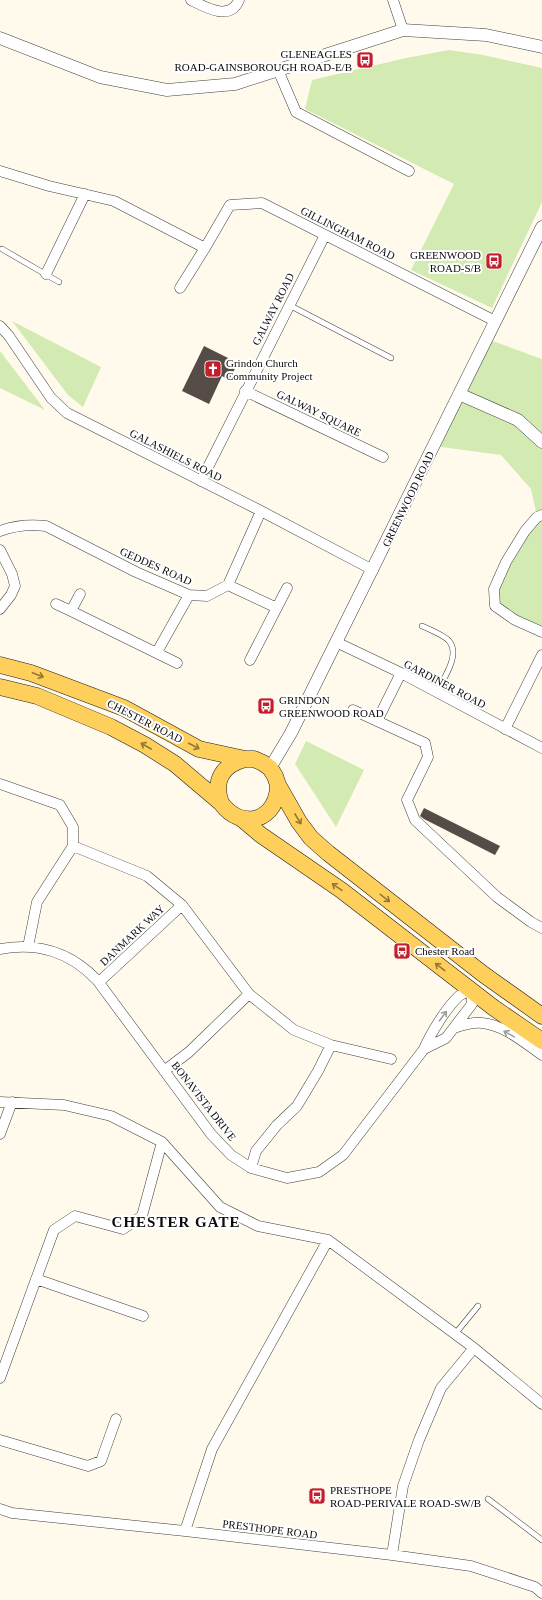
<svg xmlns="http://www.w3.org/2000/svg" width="542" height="1600" font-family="'Times New Roman',serif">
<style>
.green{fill:#d3ebb3}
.building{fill:#554c48}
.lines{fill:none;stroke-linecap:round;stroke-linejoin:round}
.service-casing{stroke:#3f3f3f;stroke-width:6}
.minor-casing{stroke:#3f3f3f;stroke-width:11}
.tertiary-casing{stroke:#3f3f3f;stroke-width:13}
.primary-casing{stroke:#1d1d1d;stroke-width:17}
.service{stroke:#fff;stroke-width:5}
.minor{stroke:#fff;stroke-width:10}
.tertiary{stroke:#fff;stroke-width:12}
.primary{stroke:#ffcf5b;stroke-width:16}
.oneway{stroke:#927737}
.oneway2{stroke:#9e9e9e}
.labels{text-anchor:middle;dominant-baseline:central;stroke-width:4;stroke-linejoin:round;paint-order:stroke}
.poi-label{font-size:11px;fill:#0c0c0c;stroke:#fff;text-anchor:start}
.street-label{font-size:11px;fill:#0c0c0c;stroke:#fff}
.district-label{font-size:15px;font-weight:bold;letter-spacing:1px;fill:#0c0c0c;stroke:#fff}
</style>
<rect width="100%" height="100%" fill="#fffaeb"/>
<path class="green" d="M449 50 483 55 542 68V202L492 308 411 270 454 184 305 109 312 80 406 58Z
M12 321 101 367 83 407 68 395Z
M487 339 542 359V632L495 606 494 589 537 517 531 489 501 455 434 446Z
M0 351 45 410 0 388Z
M306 741 364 770 336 827 295 764Z"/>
<path class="building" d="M204 346 238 363 229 380 222 376 209 404 182 391Z
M424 808 500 846 495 855 424 819 420 816Z"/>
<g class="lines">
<g class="service-casing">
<path id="service" d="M2 249 59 282
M289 305 391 358
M422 626C429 629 445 636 449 641 461 655 443 679 437 692
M455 1334 478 1306
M488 1499 542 1540"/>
</g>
<g class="minor-casing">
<path id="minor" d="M191 0C205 7 230 22 239 0
M393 0 403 30
M278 70 296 112 409 171
M0 171 49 186 114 201 205 248 230 205 262 203 495 321
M46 274 85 194
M180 288 205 248
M0 326 9 336 51 398 67 413 261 511 373 570
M245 391 383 457
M201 481 325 235
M542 515 537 517 525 531 506 562 494 589 495 606 515 620 542 632
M0 531C16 525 30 524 46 526L136 572 189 595 207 596 228 585 261 511
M0 550 12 574 15 586 11 595 0 609
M228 585 277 608
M56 604 71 611 80 594
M71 611 177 663
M336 642 401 673 542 748
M157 652 189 595
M250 660 287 588
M353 710 425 743 428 757 407 800 415 820 497 897 531 922 542 928
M377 721 401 673
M505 729 542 655
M0 784 60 805 73 827V846L37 902 28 947
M73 846 147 876 182 905 249 994 294 1030 331 1045 391 1059
M0 949C39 942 70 952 97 980L211 1134 231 1155 251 1168 287 1178 319 1172 343 1155 424 1049C431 1033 446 1008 459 996 462 994 467 992 471 991L472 1004 446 1038 424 1049
M99 982 182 905
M454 1028C463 1025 473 1022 482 1023 504 1025 525 1043 542 1055
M164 1071 189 1052 249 994
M0 1102 64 1105 111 1116 162 1142 220 1207 258 1226 328 1240 474 1348 542 1404
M0 1134 12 1102
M251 1168 256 1151 277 1125 297 1106 318 1071 331 1045
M36 1279 143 1316
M0 1378 54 1230 75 1216 123 1229 142 1216 162 1142
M0 1440 88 1466 101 1461 116 1419
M0 1509 12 1513 185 1531 392 1555 471 1566 535 1587 542 1593
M185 1531 212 1449 328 1240
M392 1555 403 1486 419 1440 441 1388 474 1348"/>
</g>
<g class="tertiary-casing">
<path id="tertiary" d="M0 38 100 77 167 90 235 84 403 30 486 35 542 47
M459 394 518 420 542 442
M270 768 291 733 542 227"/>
</g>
<g class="primary-casing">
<path id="primary" d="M0 665 31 673 124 708 199 749 245 759H254L263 763 270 768 275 776 278 785 299 822 311 838 328 853 483 974 542 1016
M0 687 37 696 111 727 145 745 175 764 221 803C242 832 278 820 278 785
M221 803C213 781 222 765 245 759
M242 819 261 835 341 890 494 1008 542 1041"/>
</g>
<use href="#service" class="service"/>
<use href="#minor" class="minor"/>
<use href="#tertiary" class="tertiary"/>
<use href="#primary" class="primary"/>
</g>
<defs><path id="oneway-shaft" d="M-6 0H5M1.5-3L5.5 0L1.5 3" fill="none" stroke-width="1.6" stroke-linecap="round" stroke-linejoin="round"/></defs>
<g class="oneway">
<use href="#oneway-shaft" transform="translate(38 675) rotate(21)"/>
<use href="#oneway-shaft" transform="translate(146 746) rotate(-150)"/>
<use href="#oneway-shaft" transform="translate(194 746) rotate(27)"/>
<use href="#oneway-shaft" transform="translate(298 819) rotate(59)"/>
<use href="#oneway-shaft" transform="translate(337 887) rotate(-145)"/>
<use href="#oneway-shaft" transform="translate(385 898) rotate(38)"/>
<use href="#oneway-shaft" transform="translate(440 967) rotate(-142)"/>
</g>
<g class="oneway2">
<use href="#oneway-shaft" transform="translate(443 1016) rotate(-53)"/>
<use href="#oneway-shaft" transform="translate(509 1034) rotate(-151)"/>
</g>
<defs>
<g id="bus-square" transform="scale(0.9)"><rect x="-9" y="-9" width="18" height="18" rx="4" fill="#c21e2d" stroke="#fff"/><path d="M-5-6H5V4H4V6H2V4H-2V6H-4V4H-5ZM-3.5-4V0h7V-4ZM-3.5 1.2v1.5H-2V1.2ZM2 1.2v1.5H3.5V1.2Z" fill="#fff"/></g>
<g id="church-square" transform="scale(0.9)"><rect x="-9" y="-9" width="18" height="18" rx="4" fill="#c21e2d" stroke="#fff"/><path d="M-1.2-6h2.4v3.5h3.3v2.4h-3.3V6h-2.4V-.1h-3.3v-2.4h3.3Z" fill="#fff"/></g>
</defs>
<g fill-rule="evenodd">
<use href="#bus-square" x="365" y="60"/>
<use href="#bus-square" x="494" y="261"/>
<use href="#church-square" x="213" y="369"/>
<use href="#bus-square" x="266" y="706"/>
<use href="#bus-square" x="402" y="951"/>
<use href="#bus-square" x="317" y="1496"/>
</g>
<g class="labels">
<g class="poi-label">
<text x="352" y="54" text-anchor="end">GLENEAGLES<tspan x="352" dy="13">ROAD-GAINSBOROUGH ROAD-E/B</tspan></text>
<text x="481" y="255" text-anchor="end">GREENWOOD<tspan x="481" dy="13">ROAD-S/B</tspan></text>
<text x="226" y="363">Grindon Church<tspan x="226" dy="13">Community Project</tspan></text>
<text x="279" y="700">GRINDON<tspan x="279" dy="13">GREENWOOD ROAD</tspan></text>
<text x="415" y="951">Chester Road</text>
<text x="330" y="1490">PRESTHOPE<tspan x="330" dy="13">ROAD-PERIVALE ROAD-SW/B</tspan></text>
</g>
<g class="street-label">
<text transform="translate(348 233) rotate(27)">GILLINGHAM ROAD</text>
<text transform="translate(273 309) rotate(-63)">GALWAY ROAD</text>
<text transform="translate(319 413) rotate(26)">GALWAY SQUARE</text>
<text transform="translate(176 455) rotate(27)">GALASHIELS ROAD</text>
<text transform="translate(408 499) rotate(-64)">GREENWOOD ROAD</text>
<text transform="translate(156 566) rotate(24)">GEDDES ROAD</text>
<text transform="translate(445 684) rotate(28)">GARDINER ROAD</text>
<text transform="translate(145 721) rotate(27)">CHESTER ROAD</text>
<text transform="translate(132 935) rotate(-43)">DANMARK WAY</text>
<text transform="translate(204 1101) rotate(52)">BONAVISTA DRIVE</text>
<text transform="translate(270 1529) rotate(7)">PRESTHOPE ROAD</text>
</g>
<g class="district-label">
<text x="176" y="1222">CHESTER GATE</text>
</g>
</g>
</svg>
